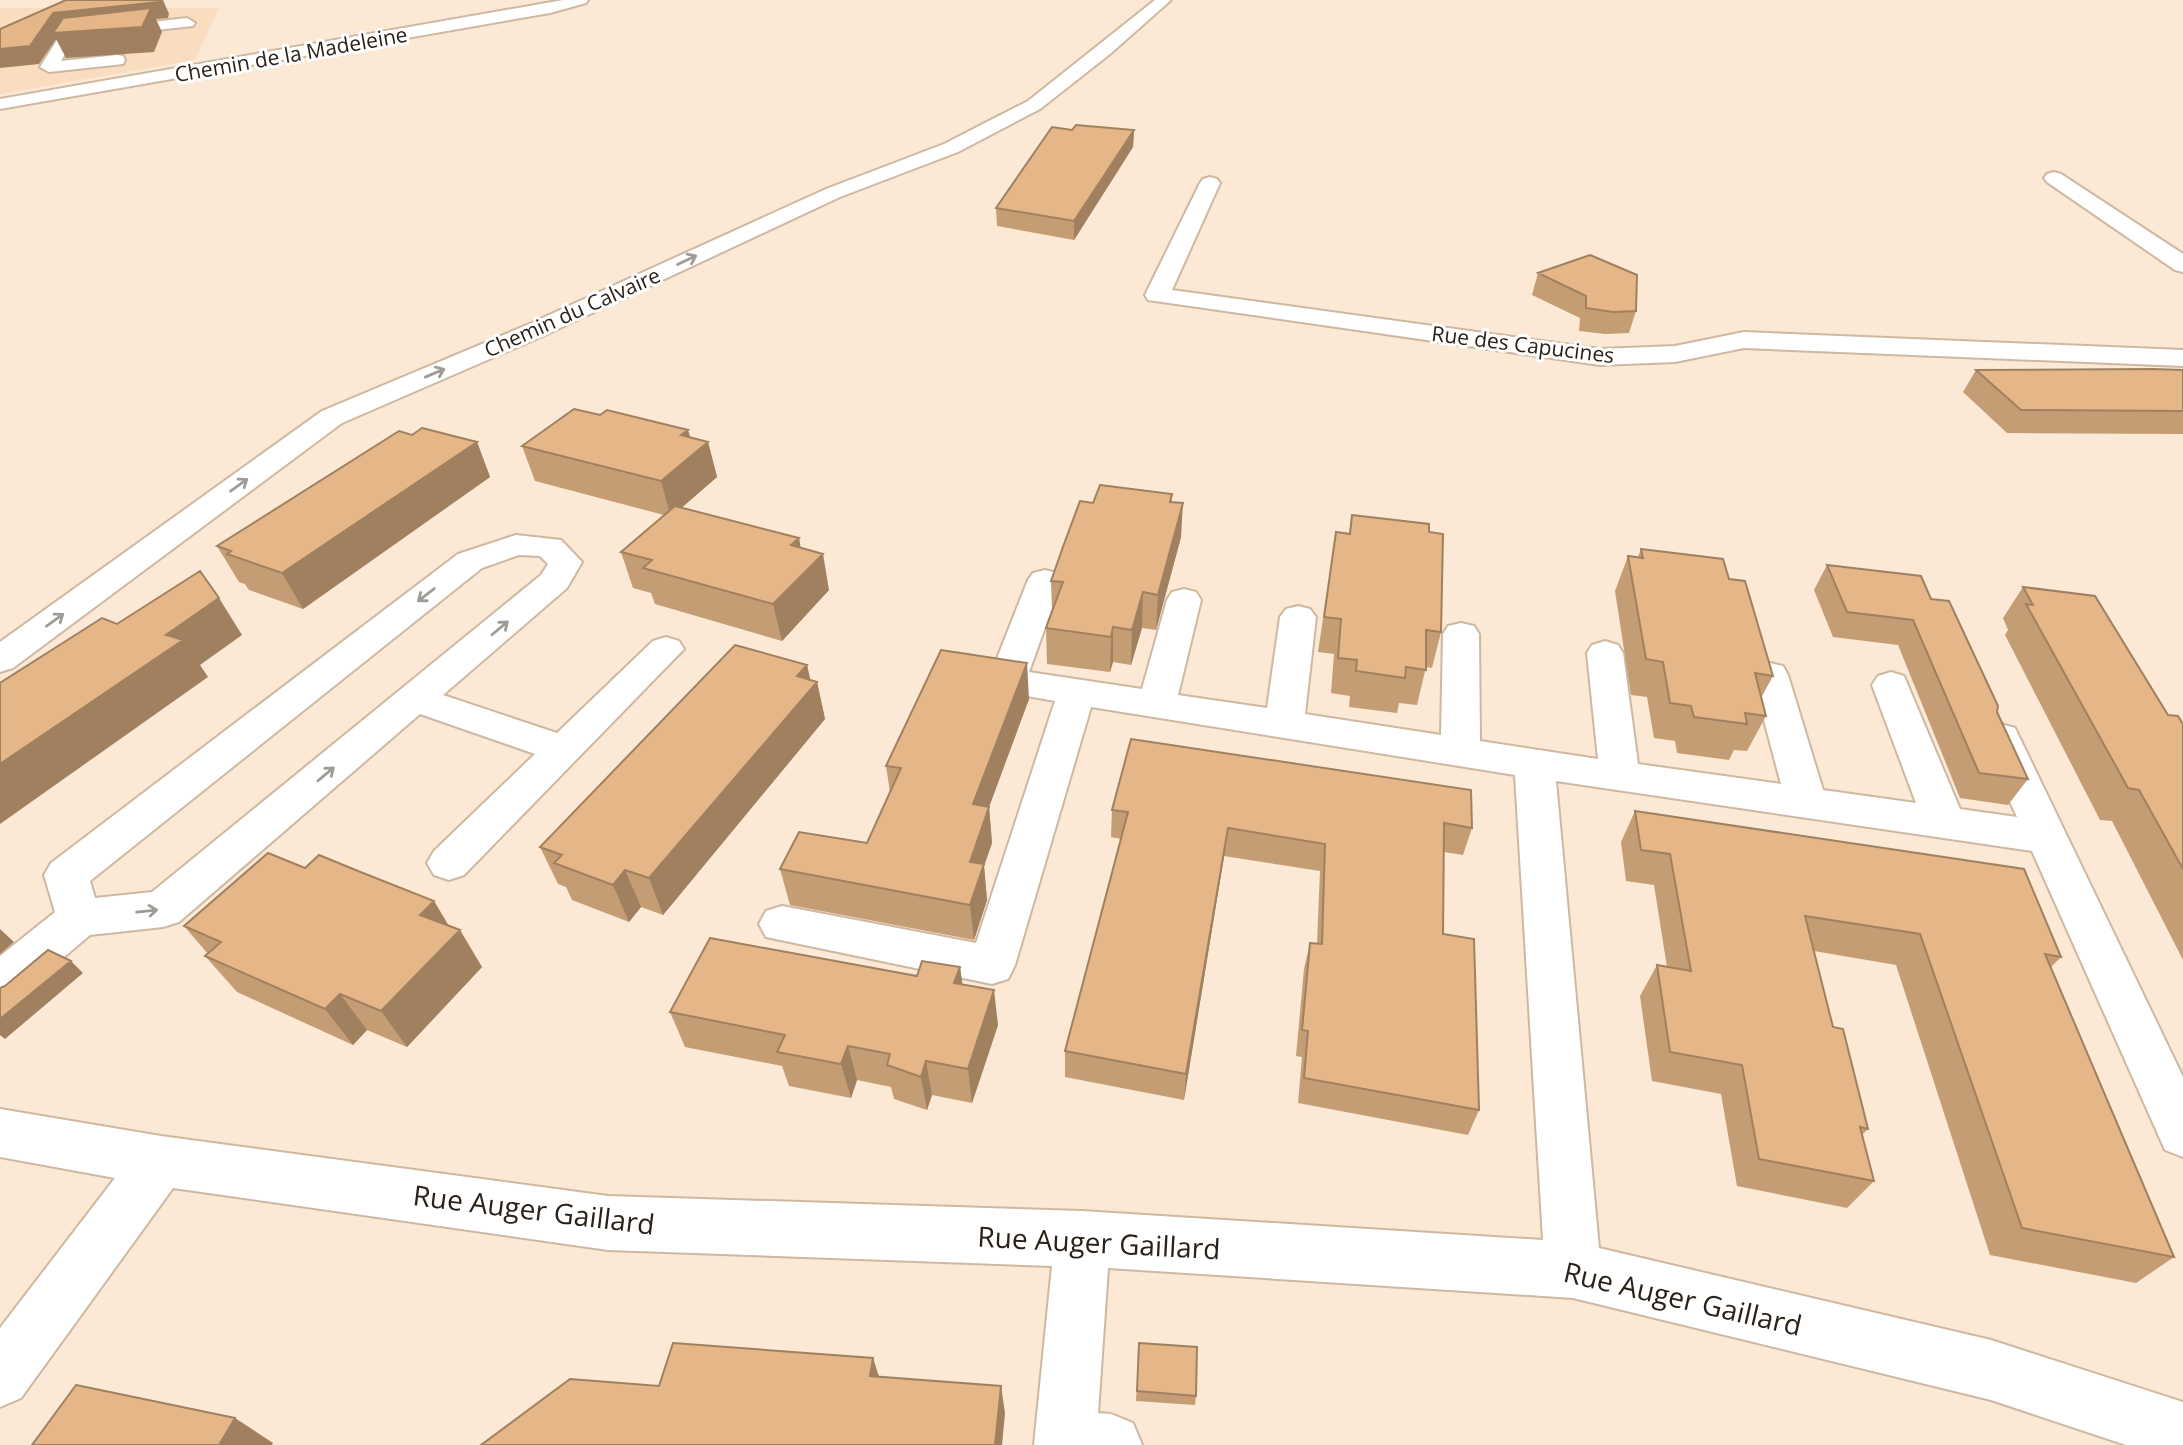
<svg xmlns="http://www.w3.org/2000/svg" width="2183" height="1445" font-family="'Open Sans',sans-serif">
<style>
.built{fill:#fadcbf}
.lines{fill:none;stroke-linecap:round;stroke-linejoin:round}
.minor-casing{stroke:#ceb8a1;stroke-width:4}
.minor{fill:#fff;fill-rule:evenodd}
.wall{fill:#c59d75}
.shaded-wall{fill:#a0805f}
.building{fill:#e5b788;stroke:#a0805f;stroke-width:2}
.oneway{stroke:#9f9b97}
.labels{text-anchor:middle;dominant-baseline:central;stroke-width:6;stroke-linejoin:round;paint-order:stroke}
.far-street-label{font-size:21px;fill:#2a2118;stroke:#fff}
.near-street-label{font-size:28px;fill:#2a2118;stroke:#fff}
</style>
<rect width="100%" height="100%" fill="#fbe8d5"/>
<path class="built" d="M0 8H219L195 60 0 94Z"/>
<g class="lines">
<g class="minor-casing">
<path id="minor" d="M563 0H588L586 3 550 13 0 109V99Z
M1155 0H1171L1110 54 1040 109 958 152 840 197 545 335 342 423 13 668 0 672V642L322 411 527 325 826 189 944 144 1028 101Z
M187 18 195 23 193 26 74 39 61 61 117 55 123 56 125 60 123 64 49 72 40 67 62 32Z
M2054 172 2061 174 2183 254V272L2175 270 2047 182 2044 178 2047 174Z
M1210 177 1217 179 1220 183 1172 290 1600 349 1675 346 1744 332 2183 350V366L1744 348 1675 362 1600 365 1148 300 1145 295 1200 183 1203 179Z
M516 535 561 540 582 562 567 588 443 695 557 733 653 641 666 637 679 641 684 649 464 875 449 880 434 875 427 863 434 851 535 754 420 714 179 922 163 927 90 935 17 997 0 1003V956L55 912 44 875 51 863 458 554ZM519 555 540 556 548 564 541 575 152 892 95 898 90 881 482 568Z
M1045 570 1057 573 1062 580 1029 672 1142 689 1167 600 1172 592 1184 589 1196 592 1201 600 1178 695 1267 708 1280 617 1286 609 1298 606 1310 609 1316 617 1305 714 1441 735 1443 634 1448 626 1461 623 1474 626 1479 634 1480 741 1598 759 1587 653 1592 645 1605 641 1618 645 1623 653 1638 764 1781 784 1752 675 1757 666 1770 663 1783 666 1788 675 1823 790 1916 803 1872 685 1878 676 1891 672 1904 676 1960 809 2017 817 1981 738 1987 728 2001 724 2015 728 2183 1077V1157L2165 1150 2032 851 1556 781 1599 1248 1991 1340 2183 1402V1445H2126L1991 1400 1573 1298 1108 1268 1098 1413 1111 1414 1133 1423 1142 1445H1034L1052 1266 608 1250 173 1188 21 1398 0 1407V1328L115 1178 0 1157V1109L161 1136 608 1196 1082 1211 1543 1240 1515 775 1091 707 1015 965 1008 979 992 984 766 937 759 924 766 911 782 906 976 943 1055 701 965 685 960 676 965 667 978 664 994 666 1028 580 1033 573Z"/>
</g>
<use href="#minor" class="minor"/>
</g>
<path class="wall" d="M1072 130H1134L1133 147 1074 240 997 226 996 208Z
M1538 273 1636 311 1629 333 1605 334 1579 331 1580 318 1532 295Z
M1976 370H2183V434L2007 433 1963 392Z
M412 435 477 442 490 477 303 609 249 590 245 584 239 582 217 546Z
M690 438 708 442 717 477 681 508 799 538 800 548 829 590 782 641 655 604 651 593 633 588 621 552 664 515 535 481 522 446Z
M1172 494V502L1181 537 1156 630 1142 628 1131 665 1113 662 1110 672 1047 664 1046 628 1052 613 1051 581 1093 503Z
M1352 515 1429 532 1441 632 1432 668 1426 667 1417 705 1399 703 1397 713 1349 707 1350 696 1331 693 1334 654 1318 652 1336 532 1349 533Z
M1641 549 1729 579 1773 676 1761 698 1766 716 1747 751 1734 750 1729 760 1677 753 1675 741 1654 738 1647 697 1631 695 1615 591 1628 556 1638 557Z
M1827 565 1931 599 1997 712 2028 779 2008 805 1960 798 1898 645 1833 637 1814 590Z
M2023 587 2168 715 2183 724V960L2112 821 2100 820 2005 635 2008 630 2003 618Z
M807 665 810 680 817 682 825 719 663 915 641 907 629 922 572 900 566 887 558 884 540 847Z
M1029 699 989 807 992 843 984 866 987 900 974 940 790 905 780 869 867 843 890 792 886 766Z
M1131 739 1472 828 1463 855 1444 852 1443 934 1479 1110 1468 1135 1298 1103 1302 1057 1296 1056 1304 969 1310 943H1317L1320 871 1224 856 1184 1100 1065 1077V1051L1121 839 1111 837 1112 810Z
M1635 811 2061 957 2051 967 2174 1257 2136 1283 1990 1255 1896 965 1814 951 1833 1027 1868 1129 1862 1135 1874 1181 1847 1208 1737 1186 1721 1094 1652 1081 1640 996 1657 965 1667 967 1654 885 1626 881 1621 842Z
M305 868 434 901 448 926 482 967 407 1047 367 1030 353 1045 237 992 205 956 208 954 184 926Z
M960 967 962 984 998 1025 972 1103 932 1095 927 1110 894 1099 891 1087 857 1080 851 1098 789 1086 782 1066 685 1047 670 1012 917 976Z
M1139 1343 1196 1396 1195 1405 1136 1401Z"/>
<path class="shaded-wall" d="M163 0 169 14 168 18 156 19 162 32 154 52 66 58 56 39 39 64 0 68V49L53 13Z
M1134 130 1133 147 1074 240V221Z
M688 430 695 453 708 442 717 477 671 517 661 481 681 435Z
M477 442 490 477 303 609 282 573Z
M1183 503 1181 537 1156 630 1158 595Z
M799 538 805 572 823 554 829 590 782 641 773 604 791 545Z
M1143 592 1142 628 1131 665 1132 630Z
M219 598 242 635 200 665 208 677 0 824V764L166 635Z
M1113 627V662L1110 672 1111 637Z
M1027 663 1029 699 989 807 992 843 984 866 987 900 974 940 970 905V862L973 804Z
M807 665 812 687 817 682 825 719 663 915 649 878 797 676Z
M1228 828 1224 856 1184 1100 1186 1074Z
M625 870 641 907 629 922 613 885Z
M434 901 455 936 460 930 482 967 407 1047 381 1011 420 915Z
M0 929 14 942 0 954Z
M71 961 83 973 5 1039 0 1035V1019Z
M960 967 965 1002 954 983Z
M994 990 998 1025 972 1103 968 1069Z
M340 994 367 1030 353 1045 325 1009Z
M848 1046 857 1080 851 1098 841 1064Z
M926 1061 932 1095 927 1110 921 1077Z
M873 1358 882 1386 870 1376Z
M1001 1386 1005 1413 1002 1445H995Z
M235 1418 273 1443 272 1445H219Z"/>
<path class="building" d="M66 0H161L160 2 53 13 30 46 0 49V29Z
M151 8 142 27 53 33 63 18Z
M1076 125 1134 130 1074 221 996 208 1052 127 1072 130Z
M1590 255 1637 275 1636 311 1613 312 1586 308V296L1538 273Z
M2153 369 2183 370V411L2021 410 1976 370Z
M574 409 600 415 607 410 688 430 681 435 708 442 661 481 522 446Z
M422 428 477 442 282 573 227 554 231 551 217 546 399 431 412 435Z
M1100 485 1172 494 1170 502 1183 503 1158 595 1143 592 1132 630 1113 627 1111 637 1046 628 1063 582 1051 581 1064 544 1080 501 1093 503Z
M675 506 799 538 791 545 823 554 773 604 643 568 652 560 621 552Z
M1352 515 1429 524V532L1443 534 1441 632 1426 630V670L1406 667 1405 678 1356 671 1357 660 1338 658 1341 619 1324 617 1336 532 1350 534Z
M1641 549 1723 559 1729 579 1745 581 1773 676 1755 673 1766 716 1745 713 1747 724 1694 717 1691 706 1670 703 1663 662 1646 659 1628 556 1643 558Z
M1827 565 1921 576 1931 599 1949 601 1998 706 1997 712 2028 779 1979 773 1913 620 1847 612Z
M200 571 219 598 166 635 183 640 0 764V683L102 618 117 624Z
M2023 587 2095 596 2168 715 2178 716 2183 724V869L2139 790 2128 788 2026 604 2033 605Z
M735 645 807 665 797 676 817 682 649 878 625 870 613 885 554 863 562 855 540 847Z
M941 650 1027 663 973 804 989 807 970 862 984 864 970 905 780 869 799 832 867 843 901 768 886 766Z
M1131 739 1471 790 1472 828 1444 823 1443 934 1474 939 1479 1110 1304 1078 1308 1031 1302 1030 1310 943 1322 944 1325 844 1228 828 1186 1074 1065 1051 1128 812 1112 810Z
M1635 811 2024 869 2061 957 2045 954 2174 1257 2022 1228 1920 934 1805 916 1833 1027 1843 1029 1868 1129 1860 1127 1874 1181 1759 1159 1742 1065 1670 1052 1657 965 1691 971 1670 854 1641 850Z
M268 853 305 868 319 855 358 871 434 901 420 915 460 930 381 1011 340 994 325 1009 205 956 221 942 184 926Z
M710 938 917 976 922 961 960 967 954 983 994 990 968 1069 926 1061 921 1077 887 1065 890 1054 848 1046 841 1064 777 1052 785 1035 670 1012Z
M48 950 71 961 0 1019V988L5 986Z
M673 1343 873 1358 870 1376 1001 1386 995 1445H481L570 1379 659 1386Z
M1139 1343 1197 1347 1196 1396 1137 1391Z
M76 1385 235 1418 219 1445H32Z"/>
<defs><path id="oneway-shaft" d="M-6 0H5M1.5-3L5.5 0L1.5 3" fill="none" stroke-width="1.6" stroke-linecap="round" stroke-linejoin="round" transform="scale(1.75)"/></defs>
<g class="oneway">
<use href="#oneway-shaft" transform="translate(687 260) rotate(-25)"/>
<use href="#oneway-shaft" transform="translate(435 373) rotate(-23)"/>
<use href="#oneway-shaft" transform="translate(239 485) rotate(-36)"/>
<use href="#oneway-shaft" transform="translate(426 595) rotate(142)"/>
<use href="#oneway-shaft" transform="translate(55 620) rotate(-36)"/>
<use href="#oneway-shaft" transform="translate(500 628) rotate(-40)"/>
<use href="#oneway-shaft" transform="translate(326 774) rotate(-40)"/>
<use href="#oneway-shaft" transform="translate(147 911) rotate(-6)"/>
</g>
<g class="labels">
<g class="far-street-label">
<text transform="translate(291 54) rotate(-10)">Chemin de la Madeleine</text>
<text transform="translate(572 312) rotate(-24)">Chemin du Calvaire</text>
<text transform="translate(1523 344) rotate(7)">Rue des Capucines</text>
</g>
<g class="near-street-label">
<text transform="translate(534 1209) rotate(7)">Rue Auger Gaillard</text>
<text transform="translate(1099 1242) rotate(3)">Rue Auger Gaillard</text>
<text transform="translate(1683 1298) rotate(13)">Rue Auger Gaillard</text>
</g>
</g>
</svg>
